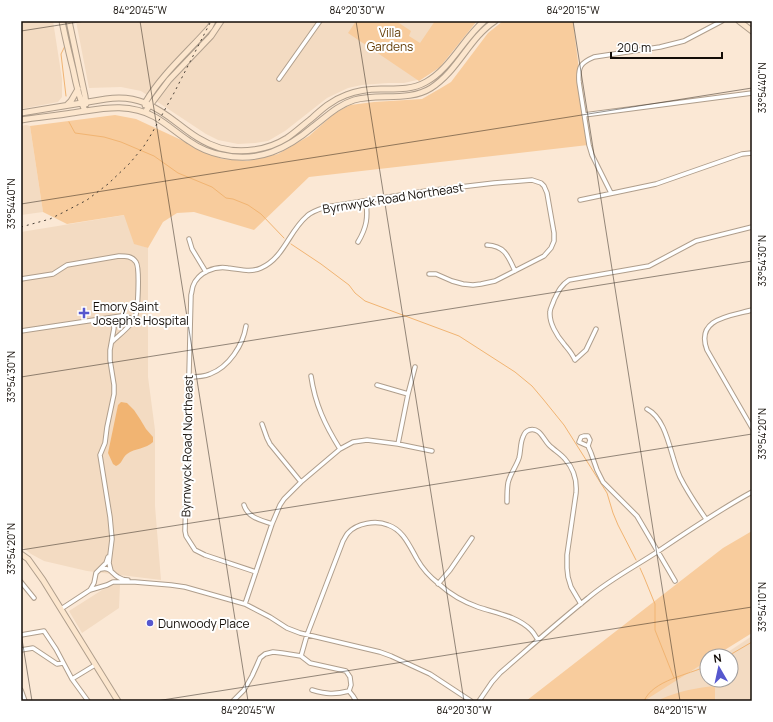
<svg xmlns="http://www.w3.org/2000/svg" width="773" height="722" font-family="Manrope,sans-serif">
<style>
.built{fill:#f3dbc2}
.green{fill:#f8cc9d}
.water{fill:#f1b472}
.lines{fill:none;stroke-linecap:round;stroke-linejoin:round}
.stream{stroke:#f1b472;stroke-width:1}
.street-casing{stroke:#af9e8c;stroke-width:5.5}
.secondary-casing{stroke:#af9e8c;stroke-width:7}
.street{stroke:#fff;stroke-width:3.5}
.secondary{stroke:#fce6cd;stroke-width:5}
.rail{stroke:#483f36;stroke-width:1;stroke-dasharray:2 4;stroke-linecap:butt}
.ticks{fill:none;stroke:#130d07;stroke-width:1;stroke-opacity:0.45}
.poi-dot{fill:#5657ce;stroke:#fff;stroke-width:1.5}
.labels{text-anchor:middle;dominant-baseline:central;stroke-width:4;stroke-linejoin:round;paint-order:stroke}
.park-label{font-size:12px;fill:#663f09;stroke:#fff}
.street-label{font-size:12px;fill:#130d07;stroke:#fff}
.poi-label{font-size:12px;fill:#130d07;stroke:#fff;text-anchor:start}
.neatline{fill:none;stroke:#130d07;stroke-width:1.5}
.ticks-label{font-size:10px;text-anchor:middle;fill:#130d07}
</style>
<rect width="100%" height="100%" fill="#fbe8d5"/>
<path class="built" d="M21 21H53L62 79V97L58 102 21 109Z
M76 21H474L437 69 428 75 417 80 404 83H388L362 85 348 88 327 98 285 131 268 141 255 143 238 144 218 140 206 134 141 91 121 87 89 88Z
M26 125 30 126 43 212 21 215V126Z
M125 215 134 243 148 248V377L155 430V506L161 580 87 571 44 561 31 554 21 546V232Z
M114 585H120L119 608 82 633 69 611 102 590Z
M752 636V701H640L644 688 707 662V680H731V656H722Z"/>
<path class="green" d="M356 21H396L411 31 409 36 420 43 435 21H477L440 67 419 81 348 33Z
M503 21H573L588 145 309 177 254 230 194 212 177 213 163 222 148 248 134 244 124 215 67 224 43 212 30 126 115 115 136 119 177 138 222 159 247 161 278 154 309 136 335 113 350 105 374 102 422 99 441 88 451 82 488 33Z
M752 531V633L715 656H707V661L644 701H526L723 548Z
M715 686V701H660L661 699C679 691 695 688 715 686Z"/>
<path class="water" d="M121 402 127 403 134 410 140 419 146 429 153 437V442C146 449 135 448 127 454 122 458 122 464 116 466L113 464 108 453 118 405Z"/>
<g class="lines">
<path class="stream" d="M65 46 61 54 66 96
M69 122 75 133 104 137 121 142 154 156 178 173 212 187 226 198 233 199 248 205 261 214 284 238
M291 244 321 264 349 285 355 293 365 301 459 336 515 372 532 386 543 399 564 425 607 493 613 513 618 525 636 560
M640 568 644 577 655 604V630L674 678
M728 656 752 642
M644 701C653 680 688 675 707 666"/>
<g class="street-casing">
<path id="street" d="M279 79 320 21
M584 115 752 93
M611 193 592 155 589 145 579 82C578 67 580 63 594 57L660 47 684 41 722 21
M580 200 656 184 742 154 752 153
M189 239 192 249 206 272
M358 242C367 227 368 217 366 201
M487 245C505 246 508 256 515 271
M21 279 53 274 67 265 119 256C126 256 132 256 136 262 140 268 138 311 135 318 132 325 118 336 113 341
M752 310C731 316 695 318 707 350L752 428
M110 318 113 323 114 328 110 350V360L114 385V394L107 427 105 443 100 455 110 517 112 539 109 563 111 571
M596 329 586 350 575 360C572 353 568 349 564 344 557 336 549 323 550 312 550 308 553 304 554 300 558 292 561 285 569 280L649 266 696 241 752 227
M21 331 121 316 130 318 134 320
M311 376C315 404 325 425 340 449
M189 377C196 377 203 377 210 374 229 367 243 345 246 326
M377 385 408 394
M647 409C668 420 670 456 680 477 687 491 697 506 706 519
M262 424 267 438 270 444 301 482
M398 444 408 394 415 367
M588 446 579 442 581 437 584 436H588L590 440 588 446 591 453 597 470 603 482 637 516 675 581
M507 502C507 496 507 489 508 483 510 474 516 467 519 458 521 451 520 443 523 437 524 434 526 431 529 430 540 427 543 439 549 445 554 450 561 454 565 459 574 469 577 481 576 493L567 555V568L568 577 571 587 581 604
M244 505C248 518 261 520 272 524
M101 569C111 567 111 573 118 577 121 579 124 580 128 580
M256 572 205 555 195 550 186 536 185 531 191 295C192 292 192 289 193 286 198 272 215 266 228 268 239 269 250 273 261 268 284 258 289 231 307 216 312 211 320 209 326 207L426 191 494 183 532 180 541 183 544 186 547 193 554 233V241L551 248 544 256 495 281 481 284 473 285 463 284 452 281 436 274H429
M21 582 34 598
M438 584 450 570 472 538
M90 590 94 583 96 573 106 563 108 557
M245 604 272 524 280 505 284 499 301 482 340 449 353 442 367 440 398 444 432 451
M61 609 90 590 107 585 113 582H135L171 585 185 587 245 604 270 617 287 628 300 633 380 652 391 656 430 674 471 701
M21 635 44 631 56 649 72 679 88 701
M21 650 33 648 57 664 63 663
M301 656 307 635 343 541C345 538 346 535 348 533 357 523 376 520 388 525 403 530 409 545 417 559 422 568 430 577 439 584 450 594 464 602 478 607 496 613 517 616 531 630 534 633 536 637 538 640
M72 679 95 665
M21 690 25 701
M349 691 353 696 356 701
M233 701 244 690 252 676 257 665 260 658 265 654 273 652 282 653 301 656 310 663 346 671 350 677 351 685 349 691C334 695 326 694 312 690
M479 701 492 682 500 673C529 648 558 622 588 598 609 580 634 567 657 552 688 531 719 510 752 492"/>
</g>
<g class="secondary-casing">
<path id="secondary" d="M62 21C65 37 69 53 73 69 76 84 79 98 85 111
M69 21 85 96 86 104
M739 21 752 31
M67 105 71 101 78 89
M145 105V103C162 74 188 52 210 27L213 21
M145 112 169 80 211 36 221 21
M21 113 106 99C119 97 133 98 145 103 173 114 189 139 220 148 242 154 268 150 287 138 296 132 303 125 311 119 322 109 332 100 346 95 356 91 370 89 381 89 396 89 412 90 426 82 450 69 463 39 484 21
M21 120C38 117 55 116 72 113 101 109 127 102 155 117 167 124 177 133 189 141 199 148 211 153 222 155 259 163 287 149 314 126 327 116 338 105 354 100 378 93 409 102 431 88 458 71 469 38 495 21
M21 554 28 559 43 580 118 701"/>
</g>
<use href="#street" class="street"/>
<use href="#secondary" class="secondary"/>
<path class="rail" d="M21 227 50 219 62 213 87 200 108 184 130 163 144 146 152 133 174 93 211 21"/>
</g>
<path class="ticks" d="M140 21 248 701M356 21 464 701M573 21 680 701M21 31 85 21M21 204 752 88M21 377 752 261M21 550 752 434M21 633 32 701M156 701 752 607"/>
<g class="poi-dot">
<path d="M82 307h4v4h4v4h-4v4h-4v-4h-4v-4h4z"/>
<circle cx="150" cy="623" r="4"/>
</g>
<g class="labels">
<g class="park-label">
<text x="390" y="32">Villa<tspan x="390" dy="14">Gardens</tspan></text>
</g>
<g class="street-label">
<text transform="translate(393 198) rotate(-9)">Byrnwyck Road Northeast</text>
<text transform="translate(187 446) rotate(-89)">Byrnwyck Road Northeast</text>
</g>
<g class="poi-label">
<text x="93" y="306">Emory Saint<tspan x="93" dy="14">Joseph's Hospital</tspan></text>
<text x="158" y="623">Dunwoody Place</text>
</g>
</g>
<rect width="773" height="722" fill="none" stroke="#ffffff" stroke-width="44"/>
<g transform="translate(719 668) rotate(351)"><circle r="19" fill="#ffffff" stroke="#a19e9c"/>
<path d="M0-3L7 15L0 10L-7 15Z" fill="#5657ce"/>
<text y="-6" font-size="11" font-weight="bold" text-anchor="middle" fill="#130d07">N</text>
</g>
<path d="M611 52v6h111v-6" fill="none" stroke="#130d07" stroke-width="2"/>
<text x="617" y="52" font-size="12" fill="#130d07" stroke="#ffffff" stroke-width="3" paint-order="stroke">200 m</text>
<rect x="22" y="22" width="729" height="678" class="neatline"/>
<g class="ticks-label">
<text x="140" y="14">84°20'45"W</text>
<text x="357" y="14">84°20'30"W</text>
<text x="573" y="14">84°20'15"W</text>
<text transform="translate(762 88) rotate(-90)" y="4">33°54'40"N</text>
<text transform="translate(11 204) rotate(-90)" y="4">33°54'40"N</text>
<text transform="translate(762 261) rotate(-90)" y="4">33°54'30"N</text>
<text transform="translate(11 377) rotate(-90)" y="4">33°54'30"N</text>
<text transform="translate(762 434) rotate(-90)" y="4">33°54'20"N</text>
<text transform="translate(11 549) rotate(-90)" y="4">33°54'20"N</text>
<text transform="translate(762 607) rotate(-90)" y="4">33°54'10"N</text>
<text x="248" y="714">84°20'45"W</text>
<text x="464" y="714">84°20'30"W</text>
<text x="680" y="714">84°20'15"W</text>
</g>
</svg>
